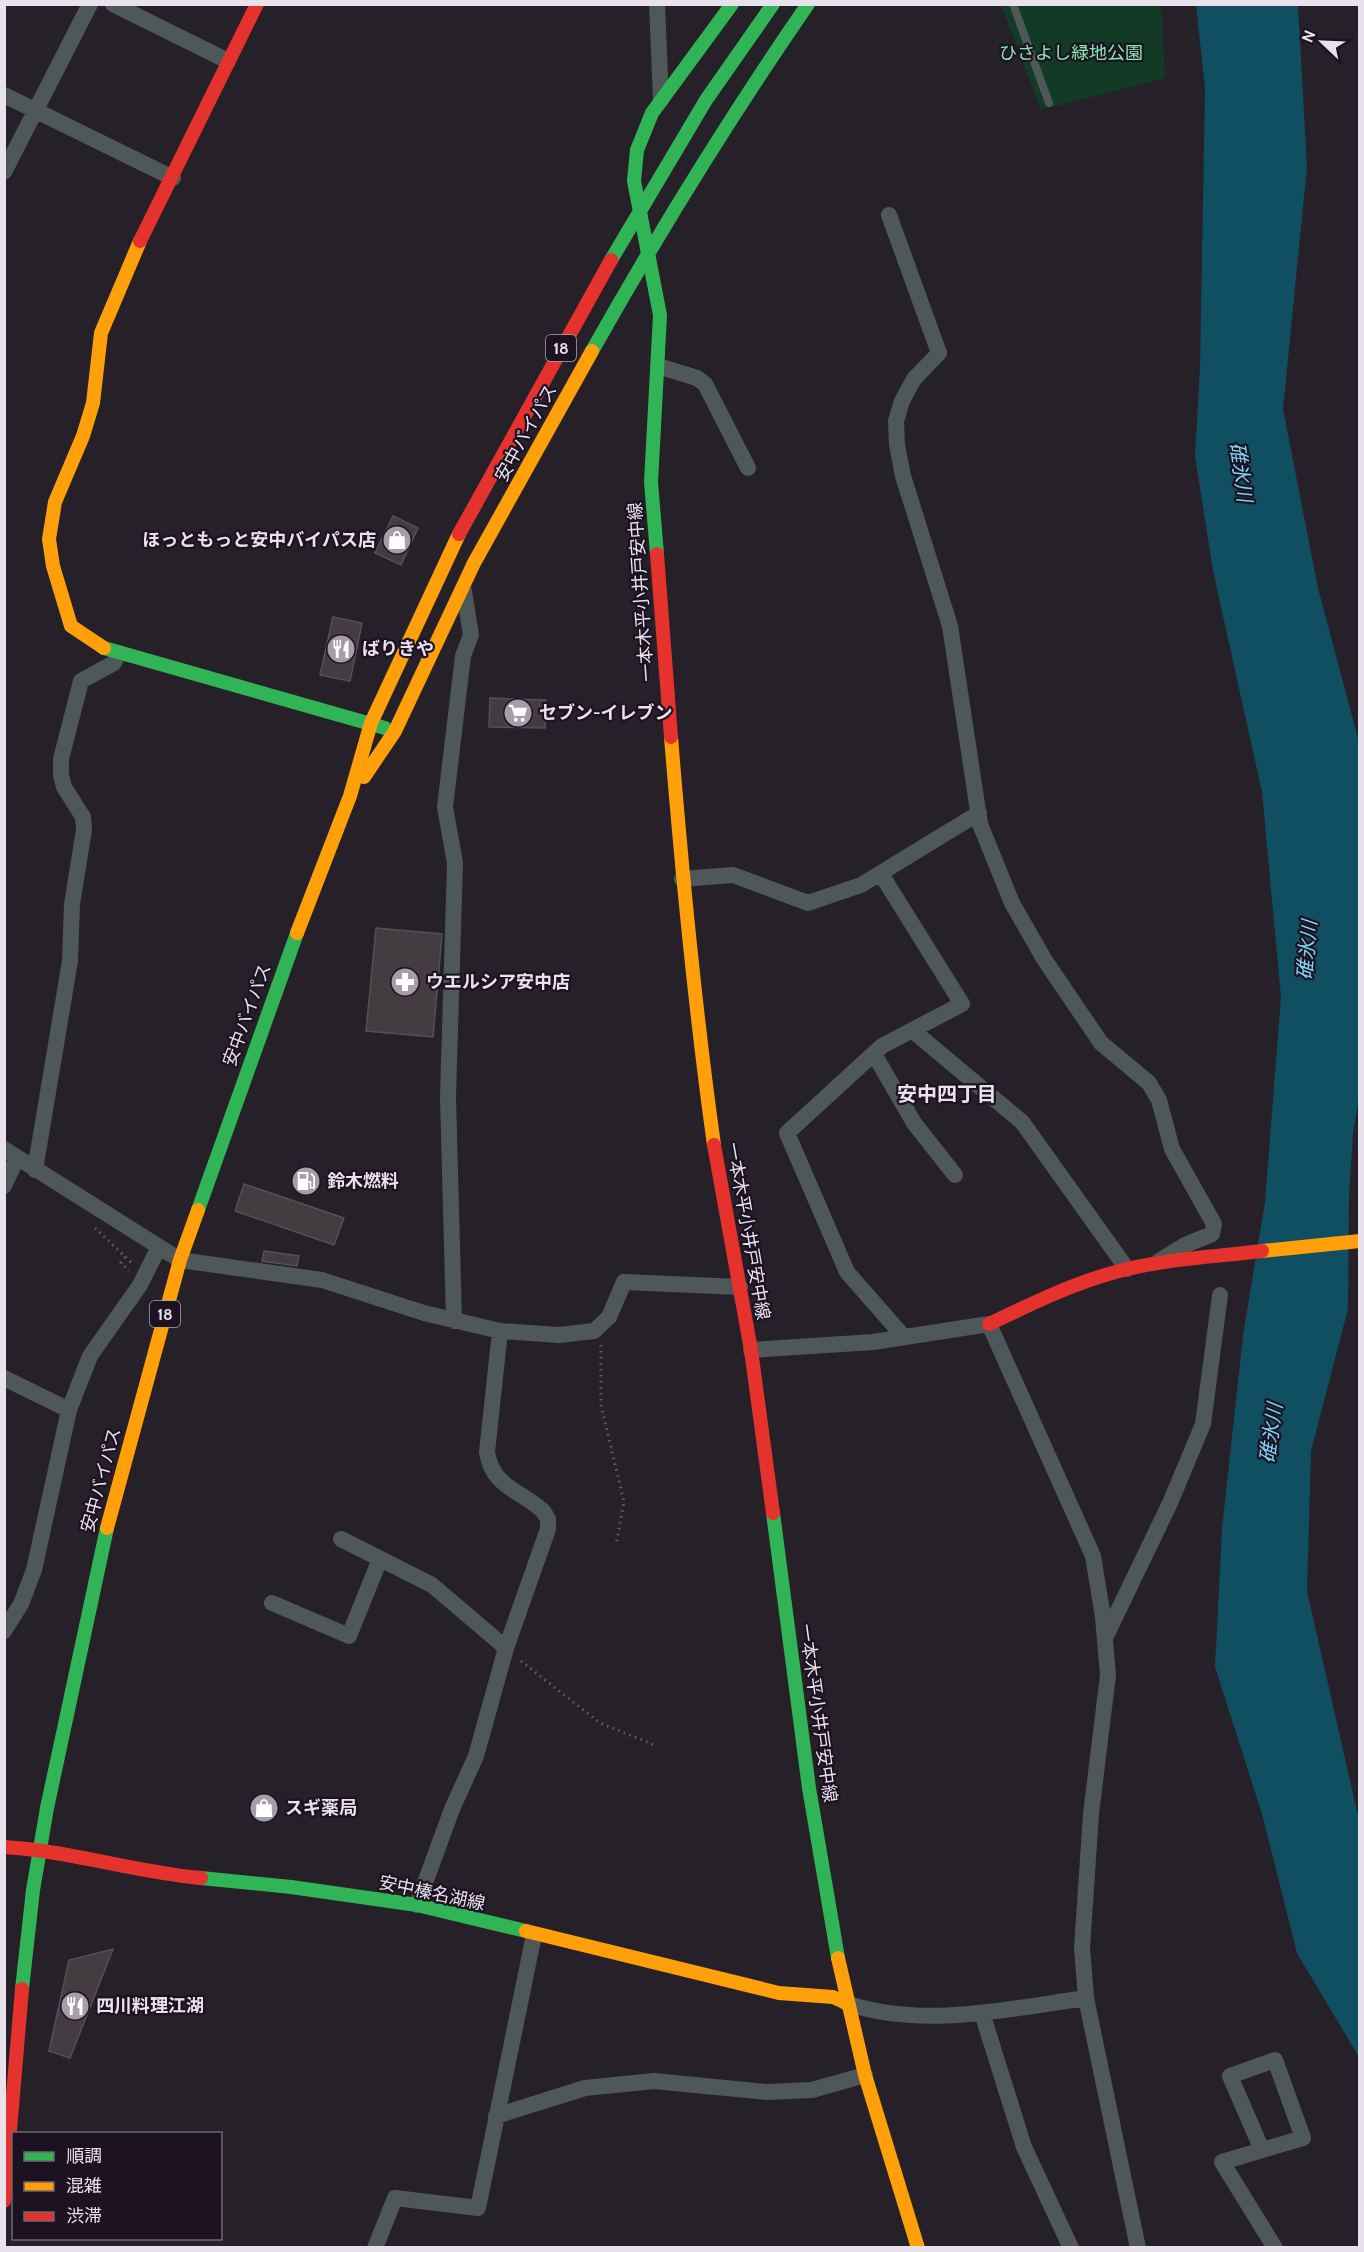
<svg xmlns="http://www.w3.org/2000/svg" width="1364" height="2252" font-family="Cabin,'Noto Sans JP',sans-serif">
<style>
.green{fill:#133a26}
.water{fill:#104e62}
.building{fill:#433c41;stroke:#574f55;stroke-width:1.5}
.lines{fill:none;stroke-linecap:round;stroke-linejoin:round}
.path{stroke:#5f6264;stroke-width:3;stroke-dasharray:1.5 4.5;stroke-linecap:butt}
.lane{stroke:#4f5858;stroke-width:8}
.street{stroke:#4f5858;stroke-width:16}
.fast{stroke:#30b455;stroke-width:14}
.slow{stroke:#ff9f0a;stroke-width:14}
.jam{stroke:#e5322d;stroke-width:14}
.labels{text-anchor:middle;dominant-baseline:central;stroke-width:4.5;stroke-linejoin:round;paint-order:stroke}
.shield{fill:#1d1222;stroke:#aca4b0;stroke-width:1.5}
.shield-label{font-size:16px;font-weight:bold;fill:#e9e2ed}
.park-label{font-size:18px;fill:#89e7af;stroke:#1d1222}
.street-label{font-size:18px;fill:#e9e2ed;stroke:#1d1222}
.poi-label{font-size:18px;font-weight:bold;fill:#e9e2ed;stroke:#1d1222;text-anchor:start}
.water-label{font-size:20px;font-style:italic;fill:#7dd6f6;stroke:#1d1222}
.neighbourhood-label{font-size:20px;font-weight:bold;fill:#e9e2ed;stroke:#1d1222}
</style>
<rect width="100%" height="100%" fill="#262028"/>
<path class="green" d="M1001 5H1161L1165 78 1041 110Z"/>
<path class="water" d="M1196 5H1298L1307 167 1283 409 1318 588 1360 746V1091L1353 1134 1349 1197 1348 1309 1311 1451 1307 1591 1359 1820V2057L1297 1953 1262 1814 1215 1667 1222 1529 1243 1335 1265 1202 1281 997 1262 792 1213 571 1195 456 1200 368 1205 88Z"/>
<path class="building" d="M393 516 418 528 401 565 375 553Z
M333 617 362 623 350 681 320 675Z
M490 698 546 700 545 728 489 727Z
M376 928 442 934 433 1037 366 1031Z
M244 1184 344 1218 334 1245 235 1211Z
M264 1251 299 1256 297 1266 262 1261Z
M113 1949 70 2058 49 2051 69 1960Z"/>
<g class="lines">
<path class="path" d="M95 1228 133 1264
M125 1257 121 1263 129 1271
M601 1345V1405L624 1502 616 1545
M521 1661 600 1723 657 1746"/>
<path class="lane" d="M1013 4 1049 103"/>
<path class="street" d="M113 4 228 61
M657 4 661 100
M4 95 173 178
M4 172 90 4
M889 215 939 353 914 379 902 401 896 421 897 445 903 476 950 626 980 824 1012 903 1044 959 1101 1043 1149 1083 1159 1100 1172 1149 1214 1224 1212 1234 1185 1245 1159 1261
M658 366 697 378 705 384 748 468
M881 874 962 1004 882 1046 787 1133 847 1272 904 1337
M682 879 733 875 808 903 861 885 979 813
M912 1030 1022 1122 1127 1269
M874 1054 914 1123 955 1175
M4 1149 180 1260 322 1280 424 1313 500 1331 559 1335 594 1331 609 1317 624 1282 740 1287
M35 1170 70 961 72 904 84 830 83 817 64 787 61 775V759L81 681 114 663 118 653
M4 1186 17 1158
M454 1321 448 1097 455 863 445 807 463 656 471 635 464 591
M751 1350 873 1342 989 1324 1093 1556 1103 1617 1108 1675 1091 1814 1082 1948 1086 1998 1138 2248
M4 1378 69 1410
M341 1539 432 1585 506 1648
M272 1603 349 1636 380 1559
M4 1631 21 1604 34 1570 69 1410 90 1356 140 1285 159 1247
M1106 1636 1170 1503 1203 1424 1220 1295
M417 1905 452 1809 476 1756 506 1648 548 1529V1519L543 1511C520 1490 492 1487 487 1452L500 1331
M846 2003C923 2029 1007 2009 1086 1998
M982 2013 1024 2147 1071 2248
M496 2116 585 2088 654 2081 767 2092 812 2090 865 2075
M1262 2150 1230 2076 1275 2060 1303 2138 1222 2162 1275 2248
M375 2248 395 2198 478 2208 534 1935"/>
<path class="fast" d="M611 260 706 100 773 4
M592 351C659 232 730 117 808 4
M657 554 651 482 660 315 634 181 637 150 652 113 732 4
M104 648 385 728
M198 1210 297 933
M773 1513 809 1788 838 1958
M201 1878 291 1887 417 1905 526 1931
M22 1989 33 1890 47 1808 107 1528"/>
<path class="slow" d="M104 648 71 626 53 566 49 539 55 502 83 436 93 403 101 333 140 241
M671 737C682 873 695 1009 714 1145
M364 777 395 731 474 563 592 351
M297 933 350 796 371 723 459 534
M1262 1251 1360 1241
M107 1528 180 1260 198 1210
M526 1931 779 1993 833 1997 846 2003
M838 1958 865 2075 918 2248"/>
<path class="jam" d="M140 241 257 4
M459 534 611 260
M657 554 671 737
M714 1145 751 1350 773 1513
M989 1324C1029 1305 1069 1285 1112 1273 1160 1259 1213 1257 1262 1251
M4 1847C71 1851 135 1872 201 1878
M4 2201 22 1989"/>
</g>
<defs>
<g id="shop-disc" transform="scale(1.5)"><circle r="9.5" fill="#a59ea8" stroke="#1d1222"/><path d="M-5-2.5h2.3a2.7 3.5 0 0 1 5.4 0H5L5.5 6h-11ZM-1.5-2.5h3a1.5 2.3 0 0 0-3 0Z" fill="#fff"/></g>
<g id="restaurant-disc" transform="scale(1.5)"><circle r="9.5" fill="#a59ea8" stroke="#1d1222"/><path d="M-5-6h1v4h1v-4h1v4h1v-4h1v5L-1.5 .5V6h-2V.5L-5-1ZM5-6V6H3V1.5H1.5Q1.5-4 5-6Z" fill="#fff"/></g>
<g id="supermarket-disc" transform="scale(1.5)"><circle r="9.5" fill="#a59ea8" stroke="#1d1222"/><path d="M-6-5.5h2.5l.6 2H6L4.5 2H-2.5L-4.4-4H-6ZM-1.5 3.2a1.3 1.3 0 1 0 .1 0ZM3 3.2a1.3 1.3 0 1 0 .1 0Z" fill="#fff"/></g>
<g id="pharmacy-disc" transform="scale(1.5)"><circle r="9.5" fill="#a59ea8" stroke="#1d1222"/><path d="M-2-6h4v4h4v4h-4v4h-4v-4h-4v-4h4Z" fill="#fff"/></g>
<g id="fuel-disc" transform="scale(1.5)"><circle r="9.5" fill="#a59ea8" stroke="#1d1222"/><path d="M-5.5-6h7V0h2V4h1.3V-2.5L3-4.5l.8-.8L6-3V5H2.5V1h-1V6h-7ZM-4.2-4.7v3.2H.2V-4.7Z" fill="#fff"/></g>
</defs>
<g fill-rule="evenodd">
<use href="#shop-disc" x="397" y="540"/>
<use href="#restaurant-disc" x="341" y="649"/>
<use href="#supermarket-disc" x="518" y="713"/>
<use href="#pharmacy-disc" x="405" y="982"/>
<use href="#fuel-disc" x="306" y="1181"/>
<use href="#shop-disc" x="264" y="1808"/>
<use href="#restaurant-disc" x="75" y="2006"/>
</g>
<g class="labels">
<g class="shield">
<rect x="546" y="335" width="30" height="26" rx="4.5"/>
<rect x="150" y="1301" width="30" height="26" rx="4.5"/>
</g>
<g class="shield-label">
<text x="561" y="348">18</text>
<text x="165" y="1314">18</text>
</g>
<g class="park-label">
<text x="1071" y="53">ひさよし緑地公園</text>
</g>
<g class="street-label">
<text transform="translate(526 433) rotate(-61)">安中バイパス</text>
<text transform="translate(641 592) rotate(-94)">一本木平小井戸安中線</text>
<text transform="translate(247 1015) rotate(-70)">安中バイパス</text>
<text transform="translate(748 1231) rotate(80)">一本木平小井戸安中線</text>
<text transform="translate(101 1480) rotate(-75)">安中バイパス</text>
<text transform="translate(818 1713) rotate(82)">一本木平小井戸安中線</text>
<text transform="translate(432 1893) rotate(12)">安中榛名湖線</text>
</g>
<g class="poi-label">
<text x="376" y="540" text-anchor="end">ほっともっと安中バイパス店</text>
<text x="362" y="649">ばりきや</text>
<text x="539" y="713">セブン-イレブン</text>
<text x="426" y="982">ウエルシア安中店</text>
<text x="327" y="1181">鈴木燃料</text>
<text x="285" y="1808">スギ薬局</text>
<text x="96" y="2006">四川料理江湖</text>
</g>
<g class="water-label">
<text transform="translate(1241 472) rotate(82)">碓氷川</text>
<text transform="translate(1307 950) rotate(-85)">碓氷川</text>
<text transform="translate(1271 1433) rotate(-82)">碓氷川</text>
</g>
<g class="neighbourhood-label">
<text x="947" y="1094">安中四丁目</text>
</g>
</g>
<rect width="1364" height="2252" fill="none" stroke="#e9e2ed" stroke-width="12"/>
<rect x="12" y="2132" width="210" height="108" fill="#1d1222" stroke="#6f6573" stroke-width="1.5"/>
<rect x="24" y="2152" width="30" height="9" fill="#30b455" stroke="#6f6573" stroke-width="1.5"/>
<text x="66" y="2162" font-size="18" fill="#e9e2ed">順調</text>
<rect x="24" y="2182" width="30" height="9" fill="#ff9f0a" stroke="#6f6573" stroke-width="1.5"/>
<text x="66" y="2192" font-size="18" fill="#e9e2ed">混雑</text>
<rect x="24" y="2212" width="30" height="9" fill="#e5322d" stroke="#6f6573" stroke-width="1.5"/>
<text x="66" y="2222" font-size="18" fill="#e9e2ed">渋滞</text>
<g transform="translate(1322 42) rotate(293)" stroke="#1d1222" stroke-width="4.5" paint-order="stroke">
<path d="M0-4.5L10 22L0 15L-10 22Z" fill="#e9e2ed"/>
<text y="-9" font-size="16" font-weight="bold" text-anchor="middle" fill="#e9e2ed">N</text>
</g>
</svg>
